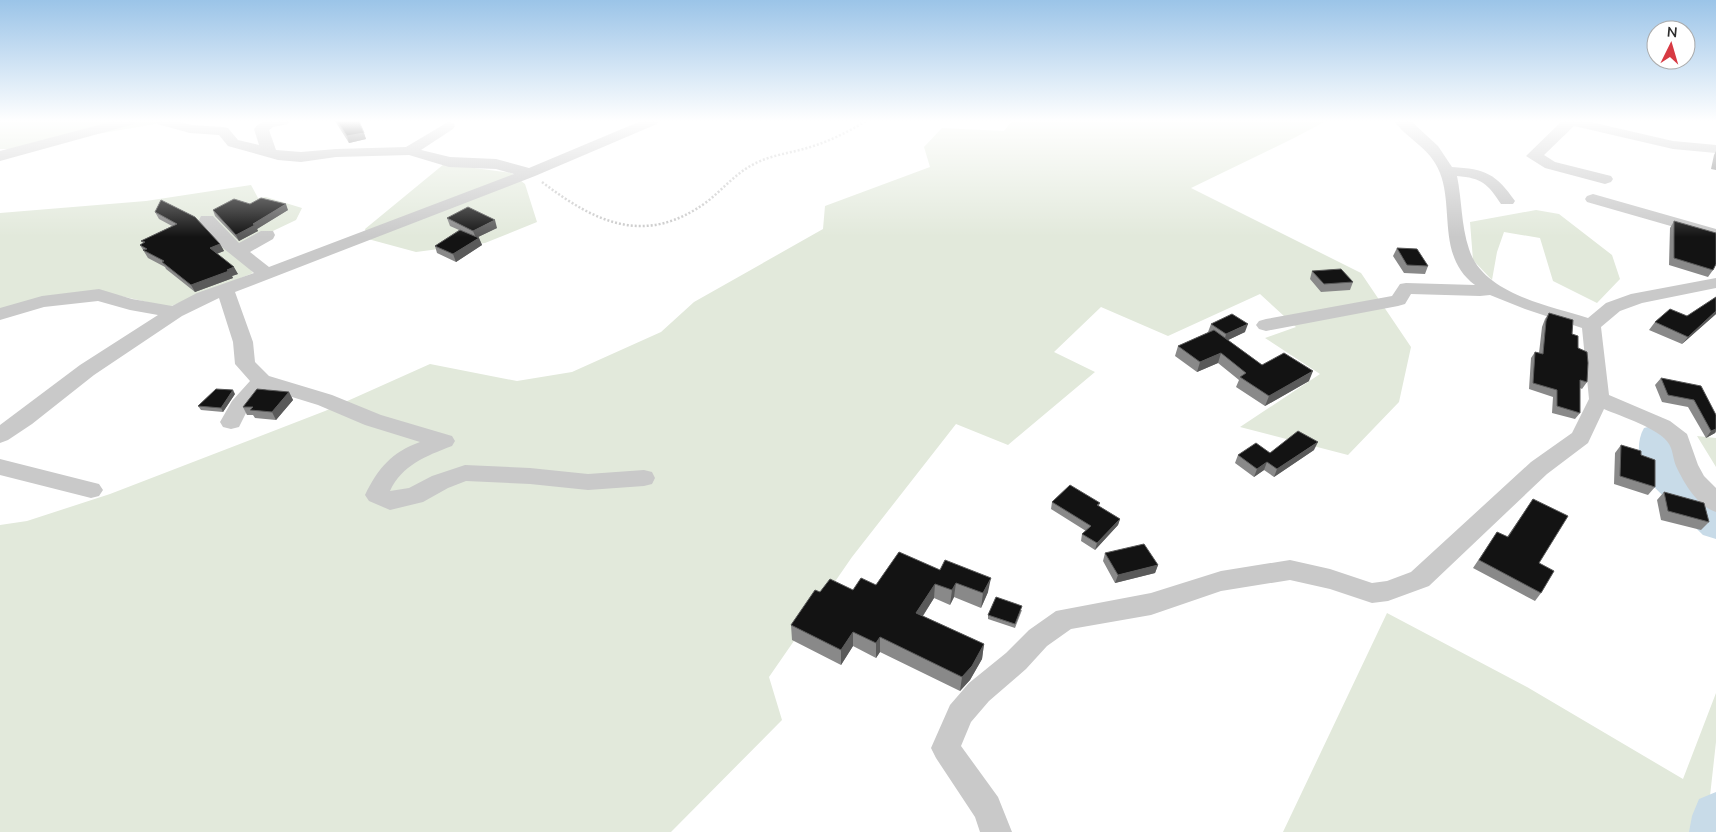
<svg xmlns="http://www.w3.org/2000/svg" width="1716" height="832" font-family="Mulish,sans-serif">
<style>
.green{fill:#e2e9db}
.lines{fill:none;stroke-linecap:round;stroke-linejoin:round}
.river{fill:#c8dbe8;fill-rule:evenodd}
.path{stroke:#c9c9c9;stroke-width:2.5;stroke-dasharray:2 2;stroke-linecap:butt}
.minor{fill:#c9c9c9;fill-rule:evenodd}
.wall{fill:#898989}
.shaded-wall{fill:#5a5a5a}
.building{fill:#131313;stroke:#5a5a5a}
</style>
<rect width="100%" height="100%" fill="#fff"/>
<path class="green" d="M0 121H160L155 124 10 149H0Z
M1012 121H1326L1294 138 1191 188 1361 273 1411 347 1399 402 1348 455 1240 427 1320 374 1265 338 1296 327 1260 294 1168 336 1101 307 1054 352 1095 372 1008 445 956 424 852 557 769 677 782 720 671 832H0V525L27 521 110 494 325 411 430 364 517 381 572 372 661 332 694 302 823 229 825 206 930 167 924 147 942 128 1004 131Z
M444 164 511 173 525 184 537 222 485 243 416 252 368 239 365 229Z
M251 185 258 198 266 197 302 208 296 220 235 249 253 273 169 307 103 292 0 311V213L146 201Z
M1536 210 1559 214 1612 255 1620 279 1597 303 1553 281 1540 238 1504 232 1497 252 1492 280 1473 260 1470 222Z
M1697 436 1716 438V467Z
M1387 613 1527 687 1683 779 1716 693V742L1706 832H1283Z"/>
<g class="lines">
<path class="river" d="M1656 425 1668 428 1673 437 1677 466 1716 502V539L1703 535 1647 480C1639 466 1635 443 1644 428Z
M1716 792V832H1689L1692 816 1699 799Z"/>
<path class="path" d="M542 182C596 223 646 247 708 201 724 188 737 172 756 163 772 155 790 153 807 148 828 142 848 132 866 121"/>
<path class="minor" d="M114 121H136L134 124 0 161V151Z
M155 121H176L191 125 223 127 228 128 238 140 259 145 254 129C263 117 277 121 290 121L288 124 273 127 269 130 276 150 301 152 336 149 406 147 448 122 453 123 455 126 453 129 421 150 450 157 496 159 529 168 641 121H659L657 124 535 176 235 292 253 342 255 362 269 376 332 395 381 415 452 436 455 441 452 446C426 456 402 465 390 491L409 488 432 476 465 465 530 468 588 474 644 470 652 472 655 478 652 484 644 486 588 490 530 484 466 481 448 488 423 502 390 510 369 501 365 495C378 468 392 452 420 442L365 425 318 405 266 389 248 409 239 427 231 429 223 427 220 422 232 401 250 381 235 364 233 342 219 298 182 316 94 375 32 424 8 440 0 443V425L80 365 158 315 130 310 98 301 44 307 0 320V308L42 296 99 289 132 299 172 306 197 293 254 273 223 248 201 224 199 220 201 216H213L239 243 261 231H273L275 235 273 239 250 252 269 267 514 174 496 169 449 167 409 155 336 157 301 162 278 160 228 146 219 135 190 133 157 124Z
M1394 121H1409L1413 123 1438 146 1452 167C1486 169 1496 174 1515 201L1513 204H1501C1488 184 1482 178 1457 176 1462 200 1461 225 1469 249 1483 294 1548 305 1588 318L1606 303 1631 294 1716 278V288L1642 303 1620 311 1601 327 1609 395 1670 421 1687 434 1698 465 1704 476 1716 488V512C1697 506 1684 483 1676 466 1673 459 1673 450 1669 444 1661 429 1620 416 1604 409L1588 443 1547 474 1429 586 1388 601 1372 603 1330 589 1290 580 1221 591 1151 615 1071 629 1047 646 1026 669 989 701 971 722 961 746 998 797 1012 832H980L975 817 936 758 931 748 950 705 969 683 1006 653 1029 630 1056 611 1151 593 1221 571 1290 560 1330 569 1372 583 1387 581 1411 572 1531 462 1572 433 1589 399 1582 328 1525 309 1490 295 1480 296 1411 294 1405 304 1398 306 1266 331 1259 329 1256 325 1259 321 1266 319 1392 296 1400 284 1406 283 1475 285C1437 257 1454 209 1440 173 1430 147 1408 140 1394 121Z
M1562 121H1586L1673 141 1716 145V153L1673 149 1574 126 1544 155 1555 162 1611 176 1613 179 1611 182 1605 184 1545 168 1526 156Z
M1593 194 1716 229V239L1587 202 1585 199 1587 196Z
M0 459 91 482 99 484 103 490 99 496 91 498 0 475Z"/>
</g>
<path class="wall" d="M335 121H359L366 139 349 143Z
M1716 151V170L1711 169 1714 155Z
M250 204 288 210 257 229 258 231 239 241 215 216 213 210Z
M155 212 220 244 224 251 217 254 238 274 232 276 233 278 195 292 166 269 165 267 148 258 140 245 143 243 141 241 172 226 159 219Z
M447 218 497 228 478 237 479 238 482 245 456 262 437 253 435 246 459 230 450 226Z
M1674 221 1713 270 1708 277 1669 265 1670 228Z
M1397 248 1428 266 1425 274 1404 273 1393 256Z
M1312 271 1353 282 1350 290 1321 292 1310 279Z
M1549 313 1572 334 1578 348 1587 382 1582 389 1580 388V413L1575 419 1552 413 1553 397 1529 389 1531 358 1535 352 1539 353 1542 327 1545 319Z
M1716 314 1682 344 1649 330 1655 322 1687 316Z
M1211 324 1245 332 1228 340 1262 365 1309 381 1265 406 1236 387 1239 380 1218 363 1197 372 1175 356 1178 346 1209 332H1208Z
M1661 378 1716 415V432L1715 433 1706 438 1688 407 1662 402 1655 385Z
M289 392 293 400 276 420 255 418 253 415H247L243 407Z
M235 394 223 412 201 410 198 406Z
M1621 445 1641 455 1655 487 1648 495 1614 484 1615 453Z
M1314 450 1274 477 1264 470 1254 477 1235 463 1238 455Z
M1664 492 1709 522 1701 530 1661 520 1657 500Z
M1533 499 1539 563 1541 593 1535 601 1473 568 1497 532 1507 537Z
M1052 502 1100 503 1099 506 1120 519 1118 525 1095 550 1081 541 1082 534 1086 531 1051 509Z
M899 552 988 592 981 608 954 597 950 605 934 598 923 616 984 644 982 659 970 680 960 691 880 652 876 658 853 646 841 665 792 640 791 625 820 592 853 590 876 585Z
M1105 553 1158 565 1155 573 1115 583 1103 561Z
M1022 610 1015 628 988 619V615Z"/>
<path class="shaded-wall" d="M364 133 366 139 349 143 347 136Z
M286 204 288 210 257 229 258 231 239 241 236 235 253 224Z
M495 220 497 228 476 238 473 231Z
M479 238 482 245 456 262 453 254Z
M220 244 224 251 213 255 210 248Z
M234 267 238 274 232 276 233 278 195 292 191 285Z
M1716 311V314L1682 344 1688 337Z
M1248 324 1245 332 1224 342 1226 334Z
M1221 353 1218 363 1197 372 1200 362Z
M1313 371 1309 381 1265 406 1269 396Z
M233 390 235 394 223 412 221 408Z
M289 392 293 400 276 420 272 412Z
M1716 429 1715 433 1706 438 1711 431Z
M1318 442 1314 450 1274 477 1277 469Z
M1267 462 1264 470 1254 477 1257 469Z
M1120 519 1118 525 1095 550 1097 543Z
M1158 565 1155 573 1115 583 1118 575Z
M991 578 988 592 981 608 983 593Z
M956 583 954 597 950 605 952 590Z
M935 584 934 598 915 628 916 613Z
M853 632V646L841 665V650Z
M880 637V652L876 658V643Z
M984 644 982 659 970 680 960 691 962 677Z"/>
<path class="building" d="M337 121H359L364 133 347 136Z
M261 198 286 204 253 224 255 225 236 235 213 210 234 199 250 204Z
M161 200 195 217 220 244 210 248 234 267 227 270 229 271 191 285 162 262 164 261 143 250 147 249 140 245 145 242 141 241 177 224 155 212Z
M468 207 495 220 473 231 447 218Z
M1674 221 1716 233V264L1713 270 1674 258Z
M460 230 479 238 453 254 435 246Z
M1397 248 1417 249 1428 266 1407 265Z
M1341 269 1353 282 1324 284 1312 271Z
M1716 297V311L1688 337 1655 322 1670 309 1687 316Z
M1549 313 1573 320 1572 334 1578 336V348L1587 352 1588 363 1587 382 1580 380V413L1557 406V390L1533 383 1535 352 1543 354 1546 321Z
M1232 314 1248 324 1226 334 1211 324Z
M1214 330 1262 365 1284 353 1313 371 1269 396 1240 377 1246 373 1221 353 1200 362 1178 346Z
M1661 378 1701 386 1716 415V429L1711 431 1694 400 1668 395Z
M216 389 233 390 221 408 198 406Z
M257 389 289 392 272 412 250 410 253 407H243Z
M1298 431 1318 442 1277 469 1267 462 1257 469 1238 455 1256 443 1270 453Z
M1621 445 1641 451V455L1655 460V487L1620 476Z
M1070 485 1100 503 1097 505 1120 519 1097 543 1082 534 1091 526 1052 502Z
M1664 492 1704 503 1709 522 1668 511Z
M1533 499 1568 516 1539 563 1554 571 1541 593 1479 560 1497 532 1508 537Z
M1144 544 1158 565 1118 575 1105 553Z
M899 552 940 570 945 560 991 578 983 593 956 583 952 590 935 584 916 613 984 644 972 666 962 677 880 637 876 643 853 632 841 650 791 625 815 590 820 592 830 579 853 590 861 578 876 585Z
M996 597 1022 606 1015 624 988 615Z"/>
<linearGradient id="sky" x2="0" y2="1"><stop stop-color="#9bc4e8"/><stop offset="0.51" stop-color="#fff"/><stop offset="1" stop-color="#fff" stop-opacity="0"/></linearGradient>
<rect width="1716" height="237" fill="url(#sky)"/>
<g transform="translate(1671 45) rotate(5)"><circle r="24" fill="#ffffff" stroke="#ababab"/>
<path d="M0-4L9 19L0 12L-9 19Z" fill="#d73a43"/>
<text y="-8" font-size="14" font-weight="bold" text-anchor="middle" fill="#2c2c2c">N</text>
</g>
</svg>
